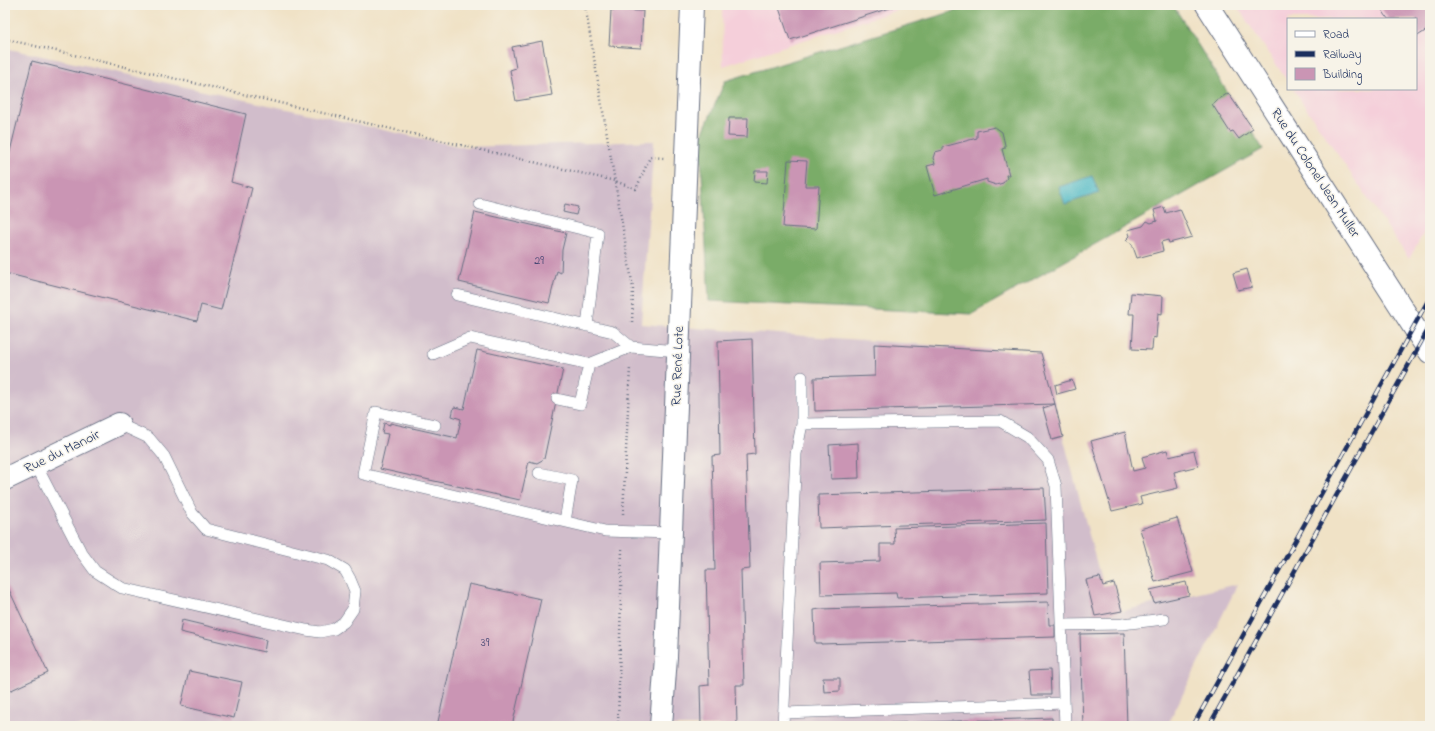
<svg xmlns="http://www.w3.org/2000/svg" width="1435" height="731" font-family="'Indie Flower',sans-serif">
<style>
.built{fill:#f5cfda}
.industrial{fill:#d1bdcb}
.forest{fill:#7aac67;stroke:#4a6e62}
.water{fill:#4ab8c4;stroke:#327491}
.building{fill:#ca95b4}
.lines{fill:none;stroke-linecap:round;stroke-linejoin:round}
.lane-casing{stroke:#666e82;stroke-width:12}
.street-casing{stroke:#666e82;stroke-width:24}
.secondary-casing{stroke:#666e82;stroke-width:24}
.path{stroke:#666e82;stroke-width:2.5;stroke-dasharray:1 3;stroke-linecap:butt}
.lane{stroke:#fff;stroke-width:11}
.street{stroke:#fff;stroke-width:22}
.secondary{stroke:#fff;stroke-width:22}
.rail-casing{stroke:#1b2f5e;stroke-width:4.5}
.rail{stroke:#f7f3e8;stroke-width:3;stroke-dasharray:9;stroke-linecap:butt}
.labels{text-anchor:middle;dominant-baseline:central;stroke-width:3;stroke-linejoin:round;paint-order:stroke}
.number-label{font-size:12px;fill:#474874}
.street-label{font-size:14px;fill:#1b2f5e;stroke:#f7f3e8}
</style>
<rect width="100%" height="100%" fill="#f7f3e8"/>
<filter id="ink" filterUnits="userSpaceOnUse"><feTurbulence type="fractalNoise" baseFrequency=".025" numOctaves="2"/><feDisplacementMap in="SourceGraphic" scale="8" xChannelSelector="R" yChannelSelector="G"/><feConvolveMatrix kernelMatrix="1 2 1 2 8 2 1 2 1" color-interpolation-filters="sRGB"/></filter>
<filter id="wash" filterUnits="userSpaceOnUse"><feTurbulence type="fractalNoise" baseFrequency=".012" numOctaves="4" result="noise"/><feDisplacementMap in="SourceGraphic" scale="16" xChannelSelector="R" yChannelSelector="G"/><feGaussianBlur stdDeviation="0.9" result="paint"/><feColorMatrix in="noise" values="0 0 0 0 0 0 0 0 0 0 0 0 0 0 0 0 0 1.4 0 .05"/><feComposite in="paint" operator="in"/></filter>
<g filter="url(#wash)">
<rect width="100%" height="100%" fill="#f0e2c6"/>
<path class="built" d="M722 5H913L723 66Z
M1236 5H1430V222L1409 259 1293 89H1416V19H1288V82Z"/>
<path class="industrial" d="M5 48 462 147 654 141 641 324 1041 353 1110 614 1238 584 1167 726H5Z"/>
<path class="forest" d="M974 5H1173L1263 149 972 314 709 301 700 139 725 81Z"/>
<path class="water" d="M1092 176 1099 193 1065 204 1059 187Z"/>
<g id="blocks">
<path class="building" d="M778 5H899L790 40Z
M1379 5H1430V28L1416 37V19H1388Z
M611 10 643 11 641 48 609 46Z
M542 41 552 95 516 101 510 70 516 68 512 47Z
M32 61 246 114 231 182 252 188 221 310 201 305 197 321 5 273V172Z
M1228 93 1253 129 1239 139 1233 131 1230 132 1212 104Z
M729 118H748L747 137 728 136Z
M995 127 1002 132 1005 145V148L1002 149 1009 175H1006L1007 178 1003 183 996 185 987 182V179L935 195 927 166 935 164 933 158 935 152 943 150V147L977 138V131Z
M788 160 807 161 805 186H819L816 229 783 227Z
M755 171H768L767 183 754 182Z
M565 204 578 207 576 215 563 212Z
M1164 207 1166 213 1180 209 1192 237 1169 243 1168 240 1161 242 1163 251 1137 258 1132 244 1126 240 1130 236 1128 230 1143 226 1147 221 1151 223 1157 221 1154 210Z
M475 212 566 233 562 250 561 273 557 271 549 303 459 282Z
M1247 269 1252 287 1238 290 1233 273Z
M1131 293 1163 296 1162 314 1158 313 1156 338 1153 337 1152 350 1132 349 1134 314H1129Z
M752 339 755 454 746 455 750 569 741 570 744 685H736L737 726H701L700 686 709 685 706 570H715L712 456 720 455 718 341Z
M874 344 1041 353 1055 404 815 411 814 378 875 376Z
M477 350 563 369 544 459 537 463 529 461 520 500 380 469 388 434 382 433 384 423 390 425V423L457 438 461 419 452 416 454 407 464 409Z
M1072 380 1075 389 1057 394 1055 385Z
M1055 404 1063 437 1052 440 1043 408Z
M1125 432 1133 471 1145 468 1142 457 1167 450 1169 457 1194 451 1198 466 1174 472 1178 488 1140 497 1142 504 1112 511 1091 441Z
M858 443 859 478 831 479 829 445Z
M1044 488 1046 520 819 528 818 495Z
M1177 518 1193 572 1155 582 1140 529Z
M1046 523 1048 593 897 598 896 593 821 595 820 563 880 561V544H895L894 528Z
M1100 577 1103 586 1114 583 1122 611 1095 616 1086 580Z
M5 581 48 673 5 693Z
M1186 582 1189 595 1154 603 1150 590Z
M469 584 541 599 512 726H437Z
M1048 602 1049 625H1055V637L821 644V643H815L814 610 820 609Z
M182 620 266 640 264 652 180 632Z
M1124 633 1127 726H1083L1080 634Z
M1050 670 1051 695H1031L1029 671Z
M189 671 242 682 234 718 181 706Z
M823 678H840V691L824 692Z
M1052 718V726H832V725Z"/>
</g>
</g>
<g filter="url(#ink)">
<use href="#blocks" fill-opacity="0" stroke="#666e82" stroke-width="1"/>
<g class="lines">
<g class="lane-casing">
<path id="lane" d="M480 204 598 233 587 326
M457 295 613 332 631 347
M433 354 470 338 589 364 631 347 678 351
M557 399 580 404 589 364
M802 424 1000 421 1027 437 1048 460 1056 486 1065 726
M435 425 376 412 363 474 605 531 671 533
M36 465 81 552 95 571 112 582 122 588 306 630 320 632 334 629 344 622 353 609 355 591 350 579 345 570 328 560 206 529 192 513 164 456 149 438 119 424
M539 473 572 480 565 521
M1061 625 1122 624 1164 619
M784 713 1064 703
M783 726 796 454 802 424V377"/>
</g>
<g class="street-casing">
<path id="street" d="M5 479 119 424"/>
</g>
<g class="secondary-casing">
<path id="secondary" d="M1207 5 1430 352
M661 726 666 657 692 5"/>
</g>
<path class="path" d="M585 5 633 288 632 324
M5 39 615 181 636 189 650 157 664 158
M623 514 630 367
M618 726 622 549"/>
<use href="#lane" class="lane"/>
<use href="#street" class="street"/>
<use href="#secondary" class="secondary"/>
<g class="rail-casing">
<path id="rail" d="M1193 726 1430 297
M1209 726 1430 326"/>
</g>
<use href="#rail" class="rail"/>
</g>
</g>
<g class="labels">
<g class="number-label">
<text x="539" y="261">29</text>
<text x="485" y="643">39</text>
</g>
<g class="street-label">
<text transform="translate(1315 173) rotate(57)">Rue du Colonel Jean Muller</text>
<text transform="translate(678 366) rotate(-88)">Rue René Lote</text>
<text transform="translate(62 452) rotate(-26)">Rue du Manoir</text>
</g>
</g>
<rect width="1435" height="731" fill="none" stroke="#f7f3e8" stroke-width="20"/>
<rect x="1287" y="18" width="130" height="72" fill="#f7f3e8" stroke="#9fa5b1"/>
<rect x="1295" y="31" width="20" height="6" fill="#ffffff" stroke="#9fa5b1"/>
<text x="1323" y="38" font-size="12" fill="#1b2f5e">Road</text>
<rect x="1295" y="51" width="20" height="6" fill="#1b2f5e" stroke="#9fa5b1"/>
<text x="1323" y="58" font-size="12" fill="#1b2f5e">Railway</text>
<rect x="1295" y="68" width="20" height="12" fill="#ca95b4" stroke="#9fa5b1"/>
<text x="1323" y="78" font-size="12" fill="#1b2f5e">Building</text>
</svg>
